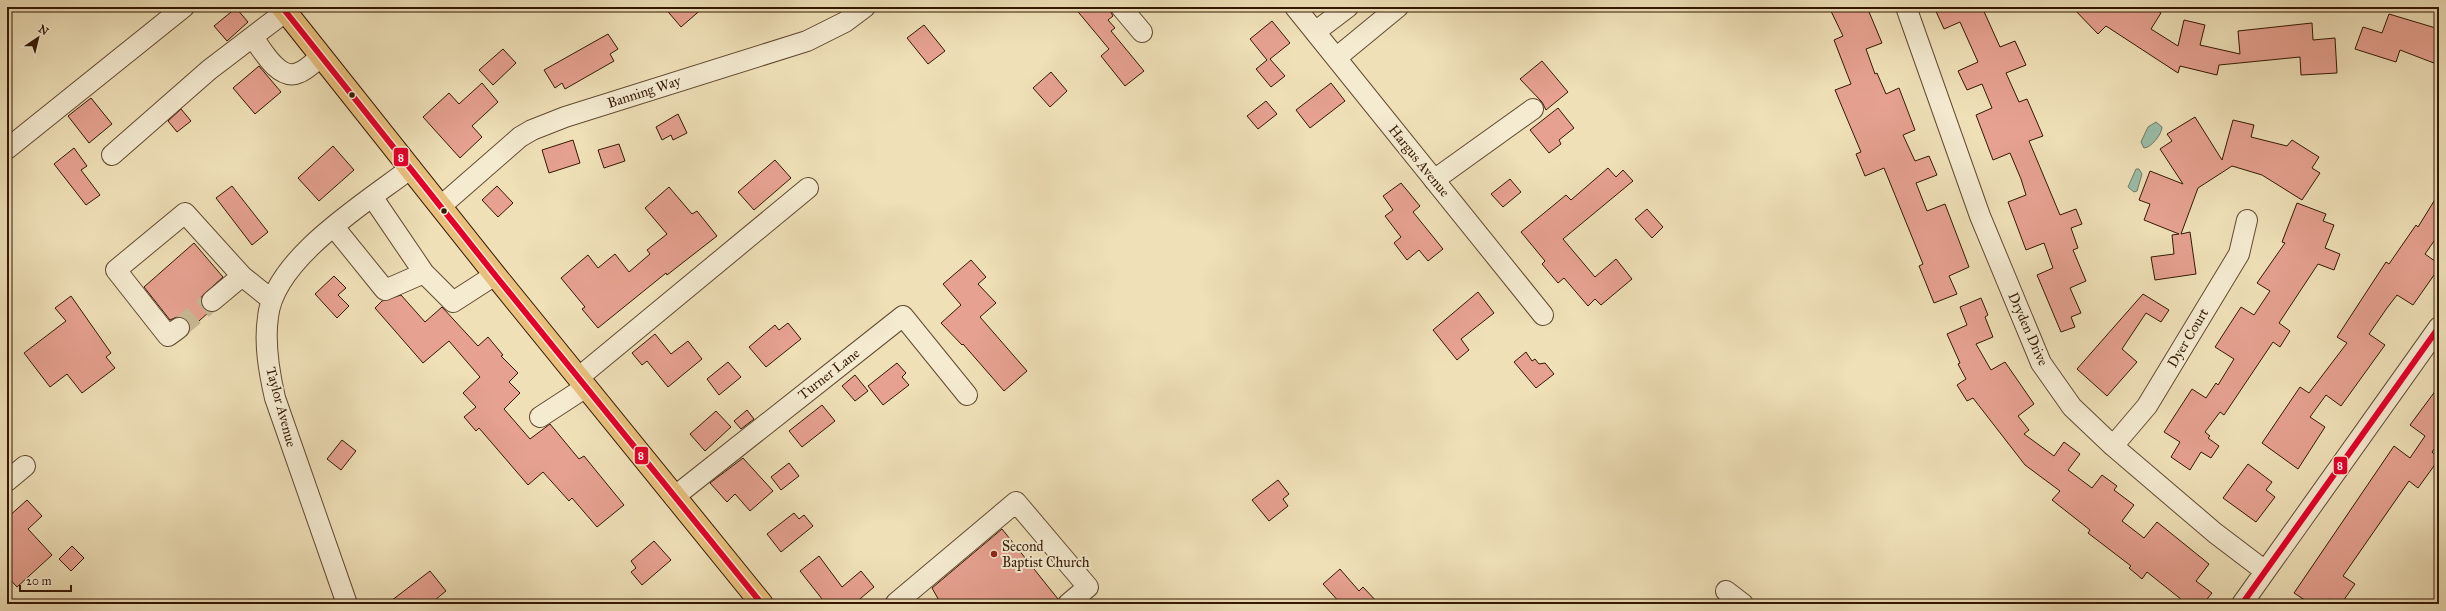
<svg xmlns="http://www.w3.org/2000/svg" width="2446" height="611" font-family="'IM FELL Great Primer',serif">
<style>
.water{fill:#9bbeaa;stroke:#717c67}
.building{fill:#e6a190;stroke:#331802}
.lines{fill:none;stroke-linecap:round;stroke-linejoin:round}
.minor-tunnel{stroke:#c9b894;stroke-width:20;stroke-dasharray:20 10;stroke-linecap:butt}
.minor-casing{stroke:#624a30;stroke-width:22}
.major-casing{stroke:#331802;stroke-width:24}
.minor{stroke:#f5ebd1;stroke-width:20}
.major{stroke:#e8c07c;stroke-width:22}
.bus-1-casing{stroke:#f5ebd1;stroke-width:9}
.bus-1{stroke:#e4002b;stroke-width:6}
.bus-dot{fill:#331802;stroke:#f5ebd1;stroke-width:1.5}
.poi-dot{fill:#8f2418;stroke:#f5ebd1;stroke-width:1.5}
.labels{text-anchor:middle;dominant-baseline:central;stroke-width:4;stroke-linejoin:round;paint-order:stroke}
.street-label{font-size:14px;fill:#331802;stroke:#f5ebd1}
.poi-label{font-size:14px;fill:#331802;stroke:#f5ebd1;text-anchor:start}
.line-badge{stroke:#f5ebd1;stroke-width:1.5}
.badge-label{font-size:11px;text-anchor:middle;font-weight:bold;fill:#fff}
</style>
<rect width="100%" height="100%" fill="#efe0b8"/>
<filter id="stains"><feTurbulence type="fractalNoise" baseFrequency=".005" numOctaves="4"/><feColorMatrix values="0 0 0 0 .2 0 0 0 0 .09 0 0 0 0 .02 0 0 0 .5 -.17"/></filter>
<radialGradient id="worn" r=".72"><stop offset=".6" stop-color="#630" stop-opacity="0"/><stop offset="1" stop-color="#630" stop-opacity=".3"/></radialGradient>
<path class="water" d="M2156 122 2162 127C2162 134 2151 148 2144 148L2141 142 2148 127Z
M2136 169H2139L2142 174 2137 191 2134 192 2128 187Z"/>
<path class="building" d="M664 7H704L681 27Z
M1074 7H1108L1113 16 1108 20 1115 28 1111 31 1144 71 1125 86 1101 56 1109 49Z
M1829 7H1867L1882 43 1866 49 1875 74 1877 73 1886 94 1899 88 1915 130 1903 135 1915 161 1929 156 1937 175 1916 183 1927 211 1945 204 1969 267 1949 276 1957 294 1934 303 1919 266 1923 264 1884 168 1865 176 1856 154 1861 152 1835 90 1851 84 1834 40 1843 36Z
M1934 7H1982L2000 47 2015 41 2026 65 2006 73 2019 102 2027 99 2043 136 2029 141 2060 215 2076 209 2082 224 2071 228 2078 248 2073 250 2086 281 2070 288 2081 313 2071 317 2075 327 2061 332 2037 275 2053 268 2044 243 2026 250 2008 202 2026 195 2021 179 2010 153 1993 160 1976 115 1992 108 1982 84 1967 90 1958 71 1978 62 1960 22 1944 29Z
M2072 7H2152L2161 13 2151 29 2178 46 2184 20 2205 25 2200 45 2240 54 2238 31 2312 23 2313 40 2335 38 2337 73 2301 75 2300 57 2219 65 2217 75 2180 66 2178 73 2106 26 2098 34Z
M236 8 248 22 227 41 214 26Z
M2389 14 2439 29V65L2400 50 2396 62 2355 49 2363 27 2382 33Z
M1272 21 1290 43 1270 59 1285 76 1271 87 1256 69 1267 60 1250 39Z
M924 25 945 51 928 64 907 38Z
M608 34 618 49 610 54 614 61 565 89 562 83 555 88 544 70Z
M503 49 516 63 493 85 479 70Z
M1542 61 1568 92 1546 110 1542 102 1520 79Z
M259 66 281 92 255 114 233 88Z
M1051 72 1067 91 1050 107 1033 88Z
M482 83 498 102 472 126 482 137 460 158 423 117 449 93 459 104Z
M1331 83 1345 101 1310 128 1296 110Z
M91 98 112 124 89 143 68 116Z
M1266 101 1277 114 1258 129 1247 116Z
M1558 108 1574 128 1559 140 1561 144 1549 153 1530 130Z
M181 109 191 121 177 132 168 121Z
M678 114 687 133 673 140 671 135 662 140 656 127Z
M2195 117 2222 160 2233 120 2254 125 2251 137 2287 146 2292 140 2319 157 2312 168 2320 173 2302 200 2262 175 2232 166 2198 188 2181 234 2190 232 2196 274 2155 280 2151 257 2174 254 2172 235 2179 234 2144 220 2150 204 2139 200 2150 171 2183 184 2160 149 2172 141 2167 134Z
M573 140 580 163 549 173 542 150Z
M619 144 625 161 604 168 598 150Z
M333 146 354 170 319 201 298 178Z
M74 148 87 166 81 170 100 195 86 205 54 164Z
M775 160 791 178 754 210 738 192Z
M1608 168 1616 177 1623 170 1633 181 1563 239 1595 277 1616 259 1632 279 1601 305 1595 299 1588 306 1564 278 1558 283 1542 264 1545 261 1521 232 1566 195 1571 200Z
M1510 179 1521 192 1503 207 1491 194Z
M1401 183 1420 206 1413 212 1443 249 1428 261 1419 250 1407 260 1394 243 1401 237 1385 216 1393 210 1383 196Z
M232 186 268 232 252 245 216 198Z
M497 186 513 203 498 217 482 200Z
M669 187 692 214 697 211 717 236 667 275 666 273 598 328 582 309 585 307 561 278 588 255 598 268 615 254 629 272 650 254 647 250 667 234 645 208Z
M2439 193V234L2425 254 2439 264V268L2413 305 2397 295 2387 308 2369 334 2385 345 2341 406 2326 395 2310 417 2325 427 2298 469 2262 443 2300 387 2309 393 2347 343 2337 337 2386 262 2389 264 2416 225 2418 227Z
M2297 203 2326 214 2323 221 2334 225 2325 248 2340 254 2334 270 2318 264 2279 323 2290 331 2280 347 2273 342 2224 415 2220 412 2205 432 2210 436 2208 438 2219 446 2211 458 2201 452 2190 470 2171 457 2180 442 2164 432 2192 389 2206 398 2216 383 2218 385 2234 359 2215 347 2241 307 2254 315 2270 291 2257 283 2285 243 2282 242Z
M1647 209 1663 227 1652 238 1635 219Z
M194 243 223 277 201 297 203 308 209 312 190 329 188 322 183 317H177L170 320 144 287Z
M971 260 986 277 978 284 996 303 980 317 1027 371 1004 391 963 344 962 345 941 323 961 305 943 284Z
M334 276 346 288 338 295 349 306 337 318 315 294Z
M1478 292 1494 313 1461 339 1469 350 1457 360 1433 330Z
M2143 294 2169 310 2161 322 2146 313 2122 349 2137 362 2107 396 2077 369Z
M401 295 425 322 442 307 478 346 488 337 503 355 501 356 518 373 509 382 520 393 504 409 530 439 550 424 579 459 584 456 624 505 597 527 572 498 569 501 543 472 528 485 479 428 476 431 464 417 476 407 463 393 480 377 449 341 423 363 375 308 382 301Z
M71 296 111 353 106 357 115 368 82 393 67 374 50 387 24 353 66 321 55 308Z
M1981 298 1988 315 1985 317 1993 337 1976 344 1991 370 2005 362 2034 404 2018 416 2029 430 2024 434 2054 456 2064 442 2080 454 2068 470 2092 488 2102 475 2117 486 2114 490 2134 505 2122 521 2144 538 2157 522 2209 564 2196 581 2212 593 2203 604H2187L2147 572 2142 579 2129 568 2131 566 2088 533 2090 530 2052 500 2060 491 2025 465 1973 398 1967 401 1957 385 1966 379 1958 364 1960 363 1947 334 1967 325 1960 307Z
M788 323 801 339 766 367 749 347 775 325 779 330Z
M655 334 671 354 688 341 702 359 668 387 647 361 642 365 632 353Z
M1526 352 1532 361 1535 359 1539 364 1545 363 1554 374 1536 388 1514 362Z
M728 362 741 377 719 395 707 379Z
M897 363 906 373 902 377 909 385 883 405 868 386Z
M855 375 868 391 855 401 842 386Z
M2439 386V446L2437 445 2432 452 2439 459 2418 488 2409 481 2343 576 2355 584 2341 604 2329 599 2326 604H2311L2294 593 2394 446 2410 458 2425 436 2410 425Z
M822 405 835 421 802 447 789 431Z
M747 410 754 419 741 429 734 421Z
M716 411 731 427 705 451 690 434Z
M342 440 356 451 341 470 327 459Z
M743 458 773 491 750 511 735 494 727 502 710 483Z
M789 463 799 476 781 490 771 477Z
M2248 464 2272 482 2266 490 2275 497 2256 522 2223 498Z
M1278 480 1289 494 1283 499 1288 506 1269 521 1252 500Z
M27 500 42 516 28 529 52 555 17 587 7 576V518Z
M794 513 799 519 804 515 813 526 781 552 767 534Z
M1002 529 1058 599 1052 604H941L932 588Z
M654 541 671 560 642 585 631 572 636 568 631 561Z
M72 546 84 558 71 571 59 559Z
M819 556 842 587 861 571 874 587 854 604H826L800 571Z
M1340 569 1359 591 1363 587 1379 604H1341L1323 584Z
M430 571 446 591 430 604H387Z"/>
<g class="lines">
<path class="minor-tunnel" d="M179 328 212 301"/>
<g class="minor-casing">
<path id="minor" d="M1121 7 1142 32
M1295 7 1543 315
M1906 7 1980 216 2041 363 2072 407 2113 446 2215 533 2265 571
M1315 32 1348 7
M253 37C262 50 279 81 298 73 307 70 314 62 321 56
M1336 58 1398 7
M7 149 184 7
M112 155 209 70 285 12
M1434 180 1533 109
M441 206 520 137 532 130 565 117 807 41 845 22 865 7
M334 227 385 290 424 273 373 198
M424 273 453 302 495 275
M212 301 242 276
M179 328 168 336 116 270 185 213 242 276 272 300
M578 378 808 188
M540 417 586 387
M2113 446 2147 406 2239 254 2247 220
M7 481 25 466
M674 497 903 316 967 395
M1726 591 1743 604
M896 603 1016 502 1088 587 1068 604
M347 604 275 398C269 372 264 344 268 317 274 258 367 202 411 168
M2242 604 2439 327"/>
</g>
<g class="major-casing">
<path id="major" d="M282 7 495 275 762 604"/>
</g>
<use href="#minor" class="minor"/>
<use href="#major" class="major"/>
<g class="bus-1-casing">
<path id="bus-1" d="M282 7 495 275 762 604
M2242 604 2439 327"/>
</g>
<use href="#bus-1" class="bus-1"/>
</g>
<g class="bus-dot">
<circle cx="352" cy="95" r="3.5"/>
<circle cx="444" cy="211" r="3.5"/>
</g>
<circle class="poi-dot" cx="994" cy="554" r="4"/>
<g class="labels">
<g class="street-label">
<text transform="translate(644 92) rotate(-18)">Banning Way</text>
<text transform="translate(1419 161) rotate(51)">Hargus Avenue</text>
<text transform="translate(2028 329) rotate(66)">Dryden Drive</text>
<text transform="translate(2188 338) rotate(-59)">Dyer Court</text>
<text transform="translate(829 374) rotate(-38)">Turner Lane</text>
<text transform="translate(281 407) rotate(75)">Taylor Avenue</text>
</g>
<g class="poi-label">
<text x="1002" y="546">Second<tspan x="1002" dy="16">Baptist Church</tspan></text>
</g>
</g>
<g class="line-badge">
<rect x="393" y="147" width="16" height="20" rx="4" fill="#e4002b"/>
<rect x="634" y="446" width="15" height="19" rx="4" fill="#e4002b"/>
<rect x="2333" y="456" width="15" height="19" rx="4" fill="#e4002b"/>
</g>
<g class="badge-label">
<text x="401" y="161">8</text>
<text x="641" y="459">8</text>
<text x="2340" y="469">8</text>
</g>
<rect width="2446" height="611" fill="none" stroke="#efe0b8" stroke-width="24"/>
<rect x="8" y="8" width="2430" height="595" fill="none" stroke="#331802" stroke-width="2"/>
<rect x="12" y="12" width="2422" height="587" fill="none" stroke="#331802"/>
<g transform="translate(38 38) rotate(35)" stroke="#f5ebd1" stroke-width="3" paint-order="stroke">
<path d="M0-3L7 15L0 10L-7 15Z" fill="#331802"/>
<text y="-6" font-size="11" font-weight="bold" text-anchor="middle" fill="#331802">N</text>
</g>
<path d="M20 585v6h51v-6" fill="none" stroke="#331802" stroke-width="2"/>
<text x="26" y="585" font-size="12" fill="#331802" stroke="#f5ebd1" stroke-width="3" paint-order="stroke">20 m</text>
<rect width="100%" height="100%" filter="url(#stains)"/>
<rect width="100%" height="100%" fill="url(#worn)"/>
</svg>
